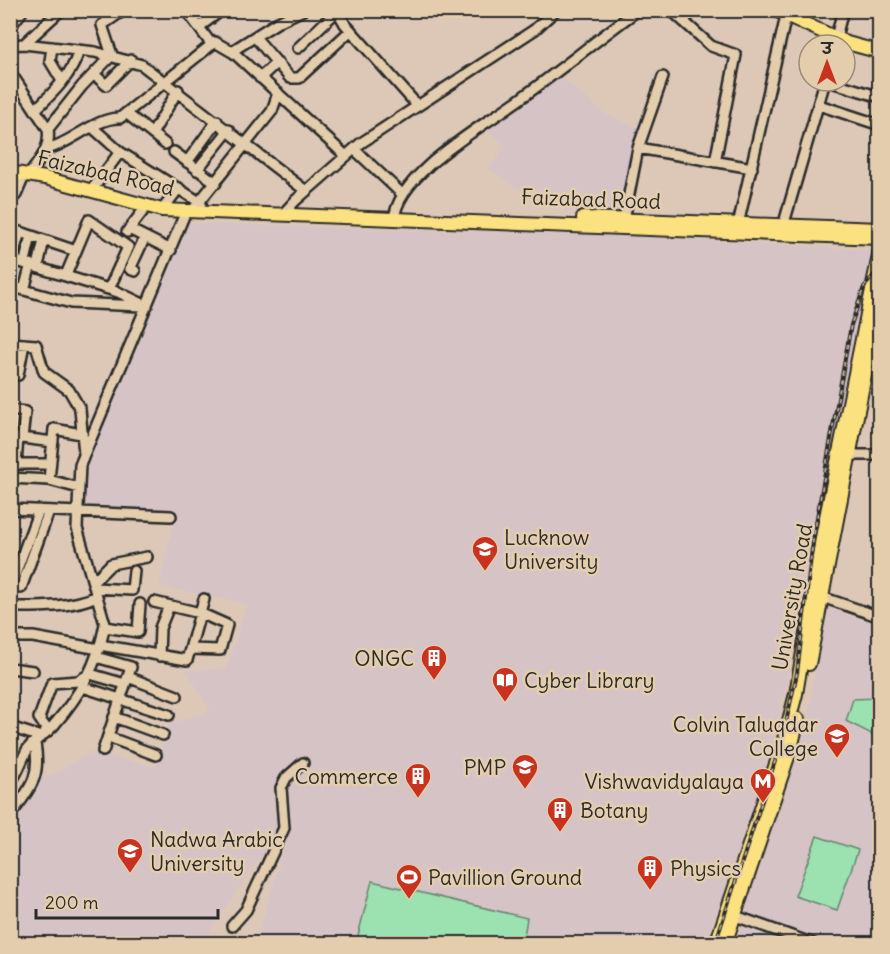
<svg xmlns="http://www.w3.org/2000/svg" width="890" height="954" font-family="Delius,'Playpen Sans Deva',sans-serif">
<style>
.built{fill:#d6c3c6}
.green{fill:#9ce2b0;stroke:#64866e;stroke-width:1.5}
.lines{fill:none;stroke-linecap:round;stroke-linejoin:round}
.minor-casing{stroke:#2b2b2b;stroke-width:14}
.major-casing{stroke:#2b2b2b;stroke-width:16}
.minor{stroke:#e3cdac;stroke-width:9}
.major{stroke:#fbe180;stroke-width:12}
.rail-casing{stroke:#2b2b2b;stroke-width:4}
.rail{stroke:#e3cdac;stroke-width:1.5;stroke-dasharray:4.5;stroke-linecap:butt}
.labels{text-anchor:middle;dominant-baseline:central;stroke-width:5;stroke-linejoin:round;paint-order:stroke}
.street-label{font-size:21px;fill:#2b2b2b;stroke:#e3cdac}
.poi-label{font-size:21px;fill:#2b2b2b;stroke:#e3cdac;text-anchor:start}
</style>
<rect width="100%" height="100%" fill="#ddc8b8"/>
<filter id="ink" filterUnits="userSpaceOnUse"><feTurbulence type="fractalNoise" baseFrequency=".0167" numOctaves="2"/><feDisplacementMap in="SourceGraphic" scale="12" xChannelSelector="R" yChannelSelector="G"/><feConvolveMatrix kernelMatrix="1 2 1 2 8 2 1 2 1" color-interpolation-filters="sRGB"/></filter>
<g filter="url(#ink)">
<path class="built" d="M557 74 604 113 640 129 622 215 564 212V198L543 197 517 188 489 169 505 146 485 127Z
M189 223 655 237 868 250 873 261 812 538 787 680 769 759 706 943H256L286 840 282 825 202 943 11 944V821L39 780 60 771 91 752 156 767 169 723 211 712 186 670 226 669 247 604 159 586 175 513 81 511 83 468Z
M829 608 879 625V943L733 944 809 710 816 662Z"/>
<path class="green" d="M879 698H880L879 743 870 733 846 721 853 699Z
M817 836 858 850 837 910 795 896Z
M372 881 527 918 523 943H356Z"/>
<g class="lines">
<g class="minor-casing">
<path id="minor" d="M186 10 212 45
M337 10 345 24 417 105
M671 10 711 46 736 55 715 162
M683 21 694 10
M10 27 23 10
M199 27 222 10
M255 37 290 78H299L350 31
M24 44 61 10
M10 45 24 44 95 52 142 65 306 191
M834 45 843 10
M52 47 50 61 62 81
M298 48 337 11
M232 51 278 22 303 10
M10 72 48 129C51 148 40 160 29 175
M94 74 106 85 131 60
M260 78 277 62
M828 81 880 97
M819 105 880 125
M35 110C53 93 73 74 79 50
M126 113 165 144
M92 127 120 152 201 203
M48 129 82 86 112 55 102 25 124 10
M152 134 178 90
M638 148 752 168
M47 149C72 143 94 118 120 118L215 42 234 53 346 156
M354 149 403 195
M174 152 216 183
M187 162 217 121
M197 170 229 130
M91 191 120 152
M10 198 16 195 25 174
M162 210 179 188
M192 211 272 111 278 93
M284 213 296 200 361 143 534 30 556 10
M394 220C397 172 489 123 524 96 563 68 599 38 638 10
M623 225 638 148 663 77
M129 229 171 250
M737 229 786 16
M782 230 825 81
M127 232 146 207
M26 257 31 236
M10 259 118 292 147 306
M12 259 20 232 76 251
M38 266 44 240
M135 271 130 269 145 237
M66 275 89 220 128 247 109 289
M10 286 71 303 142 306
M24 290 31 264
M10 343 36 345 44 372 69 390 80 409 84 454
M10 374 18 375 24 344
M10 410 25 412 22 438 53 442
M844 455H880
M10 464H49
M16 464 18 438H22
M10 478 49 480 79 488
M49 480 54 429 81 434
M10 509 171 516
M93 582 111 564 147 557
M10 588 39 510
M21 588 49 511
M95 588 132 590 134 571
M816 595 880 617
M154 602 200 613 227 625 220 650 190 649
M10 607C40 607 70 608 97 596
M105 627 138 632 140 604
M10 637H33L99 649
M100 645 187 660 204 599
M159 656 160 628 169 606
M96 657 131 667 103 751
M10 668 33 671
M128 677 177 696
M83 687 169 715
M114 717 163 735
M10 727 41 737
M48 731 39 718 52 683 78 681 90 674 125 684
M108 737 156 755
M10 783C18 773 21 761 27 750 33 741 46 734 54 725 80 695 98 664 105 624L77 528 80 465 186 211
M15 809C34 784 40 773 35 743
M741 918 814 944
M232 926 246 910 284 828 281 788 286 778 303 763"/>
</g>
<g class="major-casing">
<path id="major" d="M775 10 847 43 880 52
M10 172 45 178 162 210 880 238
M583 218 880 229
M809 664 880 297
M716 944 783 743 796 694 823 532 880 250
M725 944 791 748 798 719"/>
</g>
<use href="#minor" class="minor"/>
<use href="#major" class="major"/>
<g class="rail-casing">
<path id="rail" d="M715 944 782 740 797 673 813 540 851 325 864 287 880 268"/>
</g>
<use href="#rail" class="rail"/>
</g>
</g>
<defs>
<g id="university-pin" transform="scale(1.35)"><path d="M0 17L-7.5 6A9.5 9.5 0 1 1 7.5 6Z" fill="#c8321e" stroke="#e3cdac"/><path d="M0-5L7-2L0 1L-7-2ZM-4 1L0 2.5L4 1V4Q0 6-4 4Z" fill="#fff"/></g>
<g id="building-pin" transform="scale(1.35)"><path d="M0 17L-7.5 6A9.5 9.5 0 1 1 7.5 6Z" fill="#c8321e" stroke="#e3cdac"/><path d="M-4-6H4V6H1V3H-1V6H-4ZM-2.5-4.3h1.7v1.8h-1.7ZM.8-4.3h1.7v1.8H.8ZM-2.5-1h1.7V.8h-1.7ZM.8-1h1.7V.8H.8Z" fill="#fff"/></g>
<g id="library-pin" transform="scale(1.35)"><path d="M0 17L-7.5 6A9.5 9.5 0 1 1 7.5 6Z" fill="#c8321e" stroke="#e3cdac"/><path d="M-6-4Q-3-5.5-.7-3.5V5Q-3 3-6 4ZM6-4Q3-5.5 .7-3.5V5Q3 3 6 4Z" fill="#fff"/></g>
<g id="metro-pin" transform="scale(1.35)"><path d="M0 17L-7.5 6A9.5 9.5 0 1 1 7.5 6Z" fill="#c8321e" stroke="#e3cdac"/><path d="M-5.5 5V-5H-3L0 0L3-5H5.5V5H3V-.5L0 4L-3-.5V5Z" fill="#fff"/></g>
<g id="stadium-pin" transform="scale(1.35)"><path d="M0 17L-7.5 6A9.5 9.5 0 1 1 7.5 6Z" fill="#c8321e" stroke="#e3cdac"/><path d="M0-5a6.5 5 0 1 0 0 10a6.5 5 0 1 0 0-10ZM-3.5-1.8h7v3.6h-7Z" fill="#fff"/></g>
</defs>
<g fill-rule="evenodd">
<use href="#university-pin" x="485" y="549"/>
<use href="#building-pin" x="434" y="658"/>
<use href="#library-pin" x="505" y="680"/>
<use href="#university-pin" x="837" y="736"/>
<use href="#university-pin" x="525" y="767"/>
<use href="#building-pin" x="418" y="776"/>
<use href="#metro-pin" x="763" y="781"/>
<use href="#building-pin" x="560" y="810"/>
<use href="#university-pin" x="130" y="851"/>
<use href="#building-pin" x="650" y="868"/>
<use href="#stadium-pin" x="409" y="877"/>
</g>
<g class="labels">
<g class="street-label">
<text transform="translate(106 173) rotate(13)">Faizabad Road</text>
<text transform="translate(591 199) rotate(2)">Faizabad Road</text>
<text transform="translate(792 597) rotate(-80)">University Road</text>
</g>
<g class="poi-label">
<text x="504" y="537">Lucknow<tspan x="504" dy="24">University</tspan></text>
<text x="414" y="658" text-anchor="end">ONGC</text>
<text x="524" y="680">Cyber Library</text>
<text x="818" y="724" text-anchor="end">Colvin Taluqdar<tspan x="818" dy="24">College</tspan></text>
<text x="506" y="767" text-anchor="end">PMP</text>
<text x="398" y="776" text-anchor="end">Commerce</text>
<text x="744" y="781" text-anchor="end">Vishwavidyalaya</text>
<text x="580" y="810">Botany</text>
<text x="150" y="839">Nadwa Arabic<tspan x="150" dy="24">University</tspan></text>
<text x="670" y="868">Physics</text>
<text x="428" y="877">Pavillion Ground</text>
</g>
</g>
<rect width="890" height="954" fill="none" stroke="#e3cdac" stroke-width="36"/>
<rect x="18" y="18" width="854" height="918" fill="none" stroke="#2b2b2b" stroke-width="2" filter="url(#ink)"/>
<g transform="translate(827 63)"><circle r="28" fill="#e3cdac" stroke="#998c78" stroke-width="1.5"/>
<path d="M0-4.5L10 22L0 15L-10 22Z" fill="#c8321e"/>
<text y="-9" font-size="16" font-weight="bold" text-anchor="middle" fill="#2b2b2b">उ</text>
</g>
<path d="M36 909v9h182v-9" fill="none" stroke="#2b2b2b" stroke-width="3"/>
<text x="45" y="909" font-size="18" fill="#2b2b2b" stroke="#e3cdac" stroke-width="4.5" paint-order="stroke">200 m</text>
</svg>
